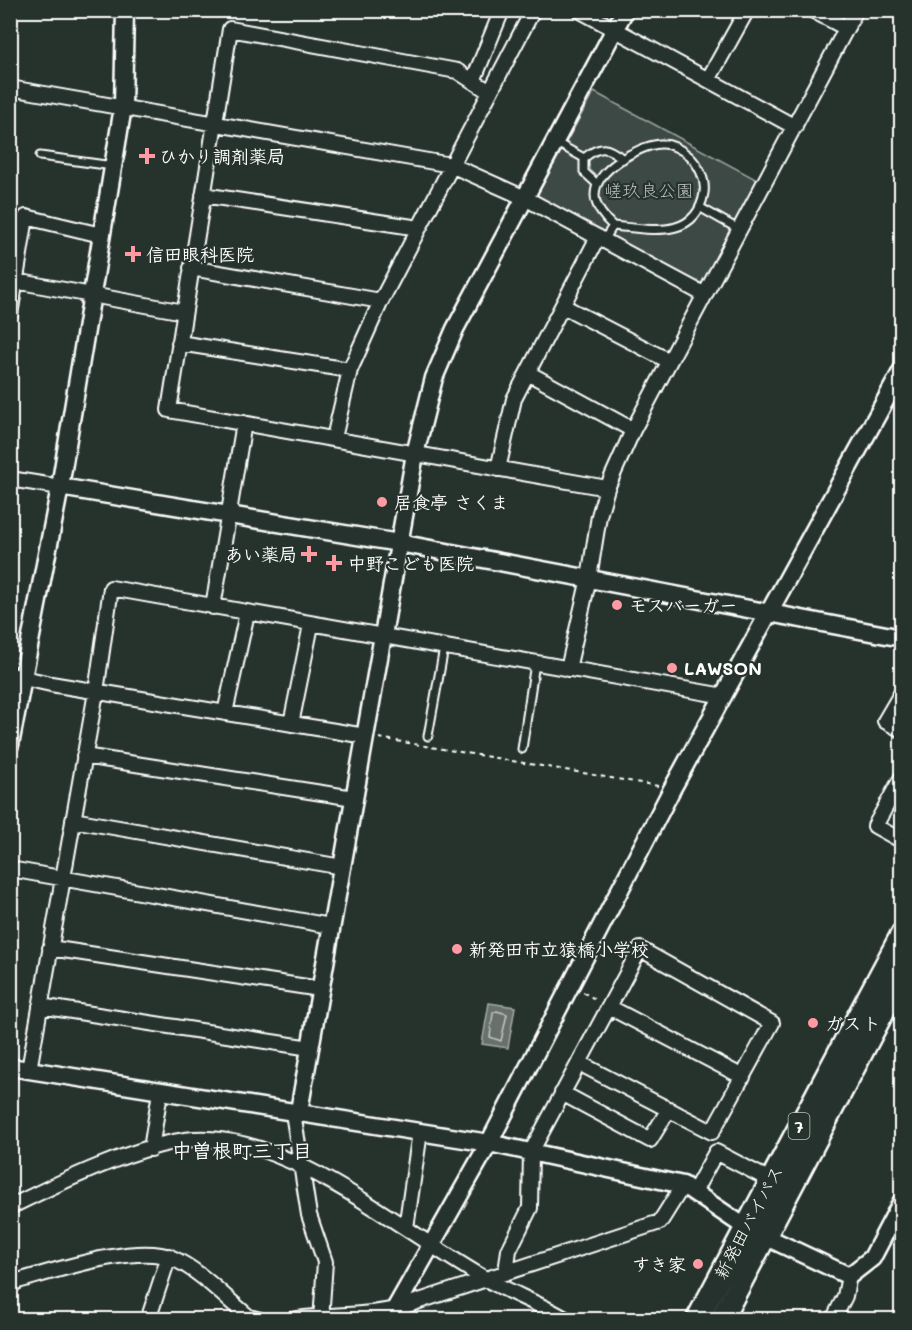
<svg xmlns="http://www.w3.org/2000/svg" width="912" height="1330" font-family="Mali,'Klee One',sans-serif">
<style>
.green{fill:#3e4944;stroke:#9ea4a2;stroke-width:1.5}
.water{fill:#67706c;stroke:#a4a9a7;stroke-width:1.5}
.lines{fill:none;stroke-linecap:round;stroke-linejoin:round}
.shore{stroke:#c2c6c4;stroke-width:1.5}
.service-casing{stroke:#fff;stroke-width:11}
.minor-casing{stroke:#fff;stroke-width:18}
.tertiary-casing{stroke:#fff;stroke-width:21}
.trunk-casing{stroke:#fff;stroke-width:26}
.path{stroke:#fff;stroke-width:2;stroke-dasharray:4.5 4.5;stroke-linecap:butt}
.service{stroke:#26332d;stroke-width:7}
.minor{stroke:#26332d;stroke-width:14}
.tertiary{stroke:#26332d;stroke-width:16}
.trunk{stroke:#26332d;stroke-width:21}
.poi-dot{fill:#ff9aa2;stroke:#26332d;stroke-width:2}
.labels{text-anchor:middle;dominant-baseline:central;stroke-width:4.5;stroke-linejoin:round;paint-order:stroke}
.shield{fill:#26332d;stroke:#bec2c0;stroke-width:1.5}
.shield-label{font-size:16px;font-weight:bold;fill:#fff}
.poi-label{font-size:18px;font-weight:bold;fill:#fff;stroke:#26332d;text-anchor:start}
.park-label{font-size:18px;fill:#bbbfbe;stroke:#26332d}
.street-label{font-size:18px;fill:#fff;stroke:#26332d}
.neighbourhood-label{font-size:20px;font-weight:bold;fill:#fff;stroke:#26332d}
</style>
<rect width="100%" height="100%" fill="#26332d"/>
<filter id="ink" filterUnits="userSpaceOnUse"><feTurbulence type="fractalNoise" baseFrequency=".0167" numOctaves="2"/><feDisplacementMap in="SourceGraphic" scale="12" xChannelSelector="R" yChannelSelector="G"/><feConvolveMatrix kernelMatrix="1 2 1 2 8 2 1 2 1" color-interpolation-filters="sRGB"/></filter>
<g filter="url(#ink)">
<path class="green" d="M594 92 761 182 703 287 536 197Z"/>
<path class="water" d="M489 1003 515 1007 508 1048 482 1044Z"/>
<g class="lines">
<path class="shore" d="M497 1011 507 1014 501 1041 490 1037 493 1013Z"/>
<g class="service-casing">
<path id="service" d="M555 142 584 158
M40 156 113 166
M597 184 584 172V158C600 145 607 146 623 159
M701 208 740 230
M604 240 613 226C648 229 696 241 704 193 706 180 699 165 689 156 681 149 671 143 660 144 638 146 595 170 595 195 595 207 605 219 613 226
M428 736 444 648
M522 749 535 663"/>
</g>
<g class="minor-casing">
<path id="minor" d="M579 10 795 127
M812 10 846 28
M708 80 747 10
M473 81 502 10
M10 88 451 165 525 198 705 295
M490 92 457 71 230 29 169 410 607 488
M203 195 419 228
M191 268 381 301
M10 280 184 312
M563 306 669 361
M10 315 26 217 101 235
M179 343 350 370
M528 373 633 430
M334 438 350 370 381 301 533 10
M498 469 514 399 598 237
M10 479 60 487
M213 607 244 423
M568 669 589 578 599 516 607 488 633 430 856 10
M10 675 51 684 365 736
M902 692 885 721 902 730
M225 713 247 613
M291 724 311 625
M84 756 354 798
M902 777 875 826 902 841
M73 820 342 867
M10 869 331 926
M50 948 320 989
M40 1006 310 1048
M609 1007 743 1077
M29 1070 96 692 111 588 724 696
M562 1093 650 1140 669 1109
M299 1111 294 1119 309 1215 325 1262 321 1320
M151 1149 160 1092
M694 1192 716 1152 770 1180
M10 1207C58 1183 141 1143 194 1139 287 1132 407 1235 486 1279 512 1294 541 1304 567 1320
M406 1228 420 1132
M506 1272 509 1250 530 1208 531 1152 640 949 772 1023 712 1132 579 1063
M10 1286 18 1281C54 1271 137 1243 172 1258 200 1270 225 1298 249 1317L260 1320
M148 1320 169 1256
M291 1320C326 1314 361 1317 395 1309L660 1222 683 1185
M833 1320 845 1296 849 1276"/>
</g>
<g class="tertiary-casing">
<path id="tertiary" d="M60 487 399 543 902 638
M10 745 60 487 123 107 125 10
M10 1067 489 1143 683 1185 745 1227 849 1276 872 1258 902 1201
M299 1111 415 454 434 378 455 329 625 10
M395 1309 489 1143 672 789 902 370"/>
</g>
<g class="trunk-casing">
<path id="trunk" d="M697 1320 902 934
M721 1320 902 976"/>
</g>
<path class="path" d="M379 738 658 786
M583 992 598 1001"/>
<use href="#service" class="service"/>
<use href="#minor" class="minor"/>
<use href="#tertiary" class="tertiary"/>
<use href="#trunk" class="trunk"/>
</g>
</g>
<g class="poi-dot">
<path d="M144 147h6v6h6v6h-6v6h-6v-6h-6v-6h6z"/>
<path d="M130 245h6v6h6v6h-6v6h-6v-6h-6v-6h6z"/>
<circle cx="382" cy="502" r="6"/>
<path d="M306 545h6v6h6v6h-6v6h-6v-6h-6v-6h6z"/>
<path d="M331 554h6v6h6v6h-6v6h-6v-6h-6v-6h6z"/>
<circle cx="617" cy="605" r="6"/>
<circle cx="672" cy="668" r="6"/>
<circle cx="457" cy="949" r="6"/>
<circle cx="813" cy="1023" r="6"/>
<circle cx="698" cy="1264" r="6"/>
</g>
<g class="labels">
<rect class="shield" x="788.5" y="1113" width="21" height="26" rx="4.5"/>
<g class="shield-label">
<text x="799" y="1126">7</text>
</g>
<g class="poi-label">
<text x="159" y="156">ひかり調剤薬局</text>
<text x="146" y="254">信田眼科医院</text>
<text x="394" y="502">居食亭 さくま</text>
<text x="297" y="554" text-anchor="end">あい薬局</text>
<text x="348" y="563">中野こども医院</text>
<text x="629" y="605">モスバーガー</text>
<text x="684" y="668">LAWSON</text>
<text x="469" y="949">新発田市立猿橋小学校</text>
<text x="825" y="1023">ガスト</text>
<text x="686" y="1264" text-anchor="end">すき家</text>
</g>
<g class="park-label">
<text x="649" y="190">嵯玖良公園</text>
</g>
<g class="street-label">
<text transform="translate(748 1222) rotate(-62)">新発田バイパス</text>
</g>
<g class="neighbourhood-label">
<text x="242" y="1150">中曽根町三丁目</text>
</g>
</g>
<rect width="912" height="1330" fill="none" stroke="#26332d" stroke-width="36"/>
<rect x="18" y="18" width="876" height="1294" fill="none" stroke="#fff" stroke-width="2" filter="url(#ink)"/>
</svg>
